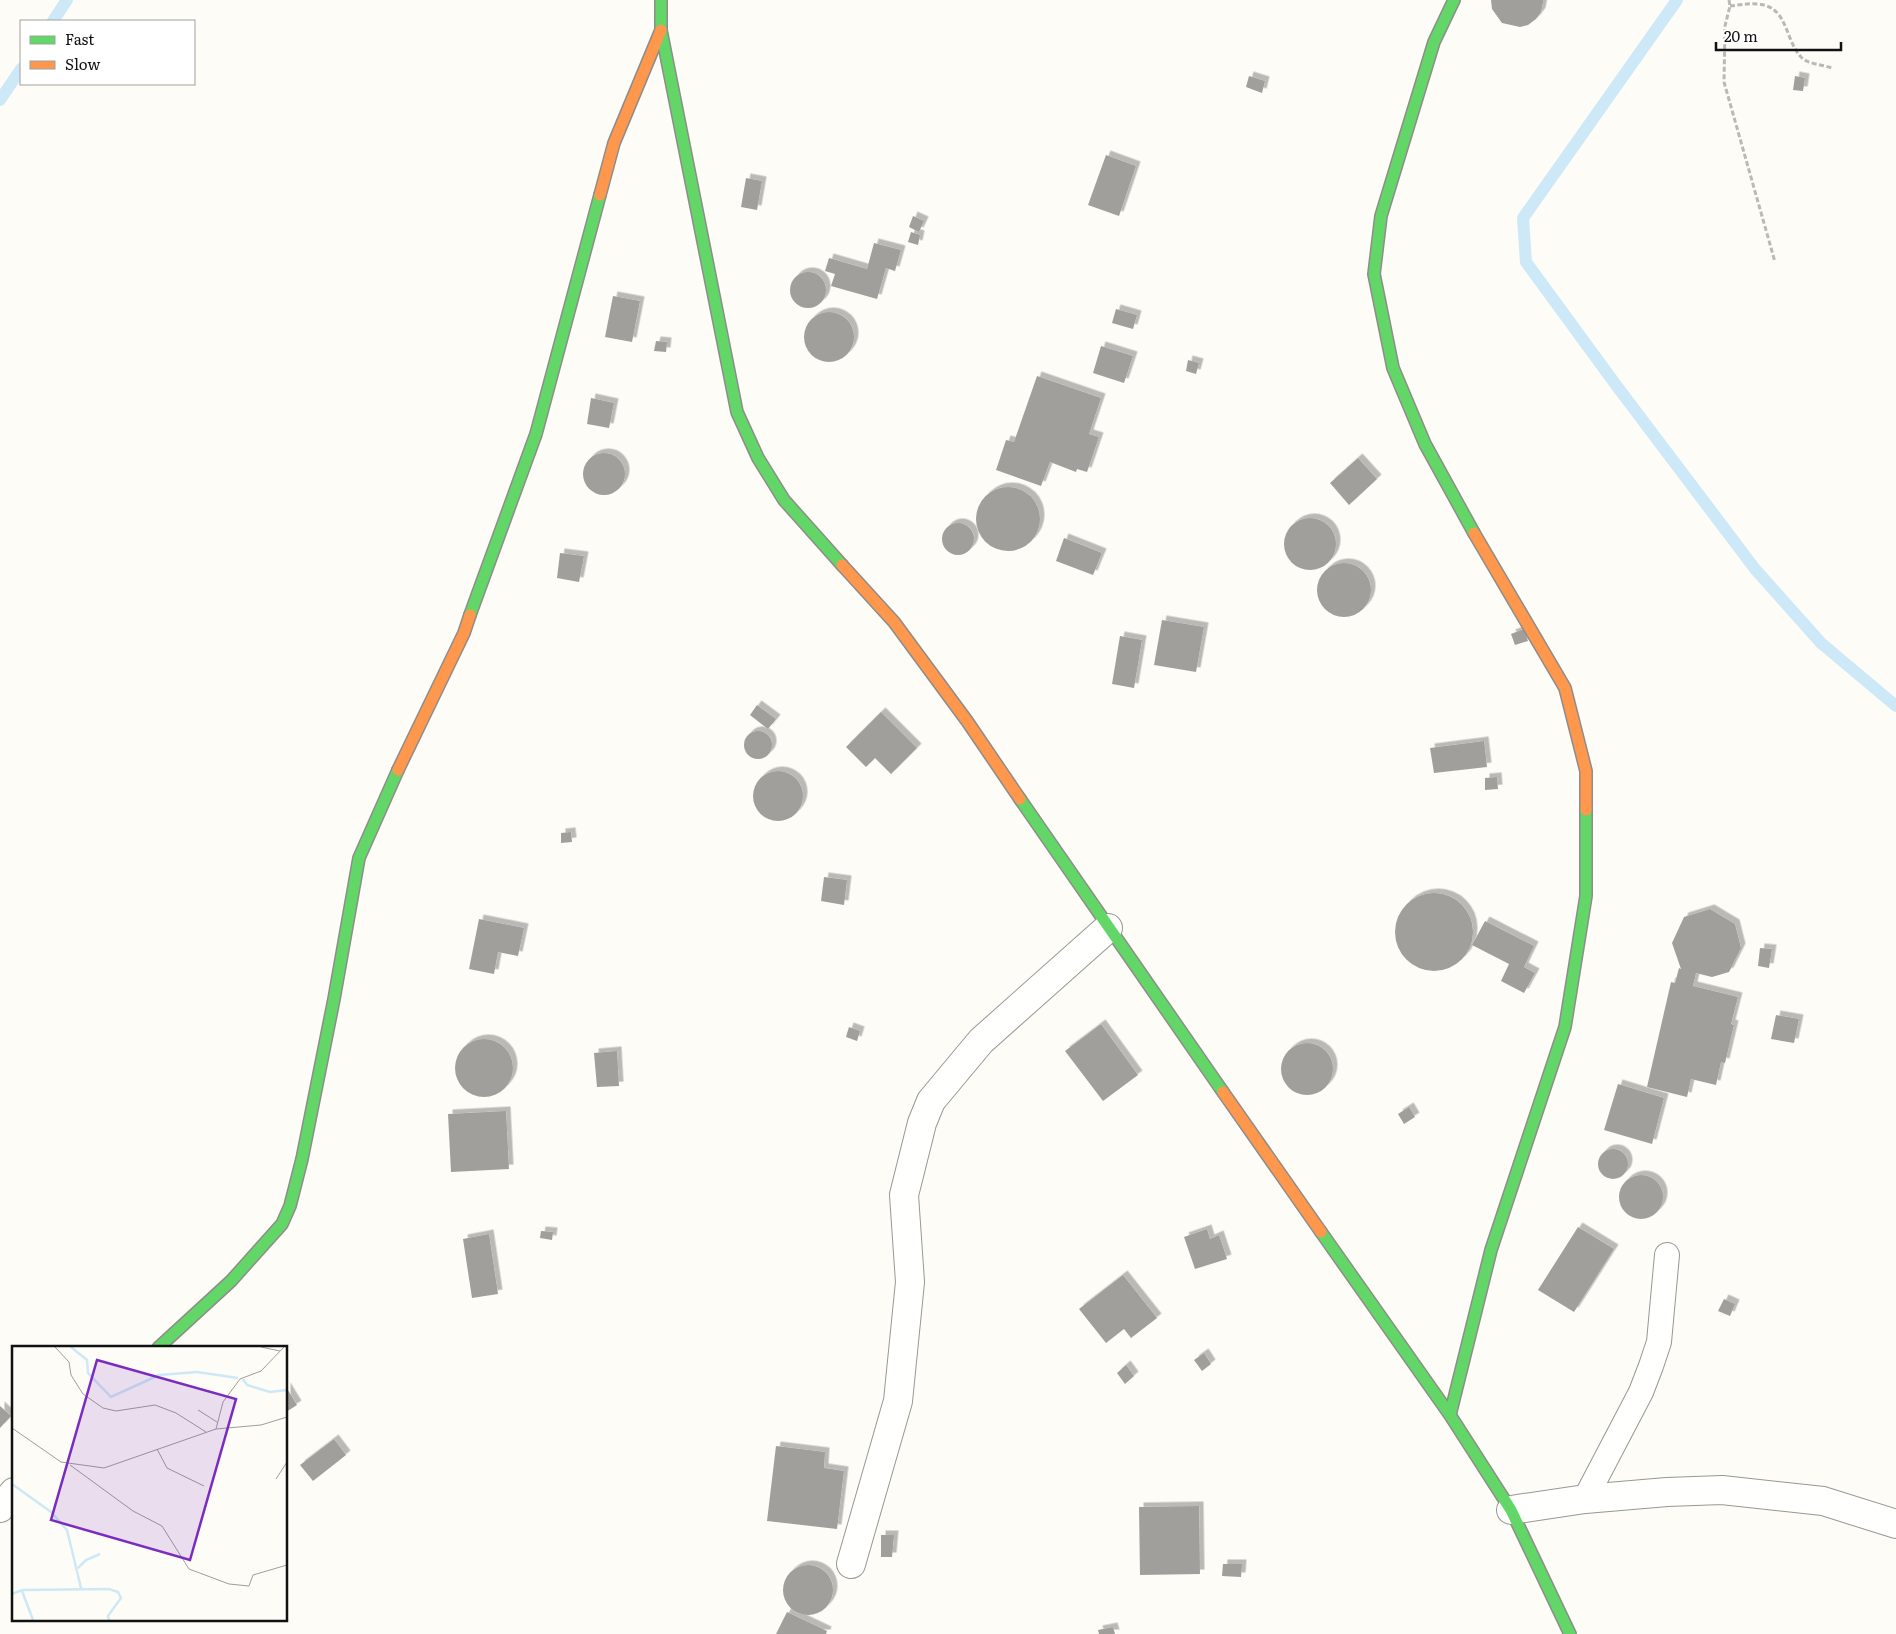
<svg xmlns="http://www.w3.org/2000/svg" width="1896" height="1634" font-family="Literata,serif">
<defs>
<filter id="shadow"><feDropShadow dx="4.5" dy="-4.5" stdDeviation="0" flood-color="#0004"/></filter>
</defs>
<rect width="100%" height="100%" fill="#fdfcf7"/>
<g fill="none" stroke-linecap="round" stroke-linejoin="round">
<!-- stream -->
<path stroke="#cde8f7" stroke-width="12" d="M1677 0 1523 218 1526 262 1616 385 1755 569 1821 643 1896 706
M53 21 67 0
M0 100 21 69"/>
</g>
<!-- building -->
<path fill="#a19f9c" filter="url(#shadow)" d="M1491 0H1543V2L1541 12 1536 19 1528 25 1520 27 1502 23 1492 9Z
M1249 76 1265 81 1262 93 1246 87Z
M1795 76 1805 78 1803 91 1793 90Z
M1106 155 1136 166 1119 216 1088 205Z
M746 178 762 181 757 210 741 207Z
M913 216 924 221 919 232 909 227Z
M911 232 920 235 918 245 908 242Z
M874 243 901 250 895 271 886 268 877 299 831 286 835 274 825 271 829 258 867 269Z
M790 290a18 18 0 1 1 36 0a18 18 0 1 1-36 0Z
M613 296 640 301 632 342 605 337Z
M1116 309 1137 315 1133 329 1112 323Z
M804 337a25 25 0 1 1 50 0a25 25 0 1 1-50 0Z
M656 341 667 342 666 352 654 351Z
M1101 346 1133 356 1124 383 1093 373Z
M1188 360 1199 363 1196 374 1186 371Z
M1037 376 1101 398 1089 434 1099 437 1087 472 1077 469 1076 472 1050 462 1041 486 996 470 1006 440 1014 442Z
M591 398 614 403 609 428 587 424Z
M583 474a21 21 0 1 1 42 0a21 21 0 1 1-42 0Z
M1358 458 1377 479 1349 505 1330 483Z
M976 519a32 32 0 1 1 64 0a32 32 0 1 1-64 0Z
M1284 544a26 26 0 1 1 52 0a26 26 0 1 1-52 0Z
M942 539a16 16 0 1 1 32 0a16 16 0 1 1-32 0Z
M1064 538 1102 553 1093 575 1056 561Z
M560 553 584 556 579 582 557 578Z
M1317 590a27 27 0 1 1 54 0a27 27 0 1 1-54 0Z
M1162 620 1204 627 1196 672 1154 665Z
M1524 629 1528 641 1515 645 1511 634Z
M1120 636 1142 640 1134 688 1112 684Z
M757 705 776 719 768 729 750 715Z
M881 712 917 748 891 774 875 758 866 767 846 747Z
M744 745a14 14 0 1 1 28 0a14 14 0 1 1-28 0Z
M1484 741 1487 767 1434 773 1430 748Z
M753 796a25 25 0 1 1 50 0a25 25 0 1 1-50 0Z
M1497 777 1498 789 1485 790V778Z
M571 832 572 842 561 843V833Z
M824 877 847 880 844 905 821 901Z
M1395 932a39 39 0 1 1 78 0a39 39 0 1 1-78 0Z
M1710 909 1735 924 1741 948 1729 972 1712 977 1696 973 1693 986 1738 997 1731 1024 1734 1025 1725 1063 1721 1062 1716 1085 1691 1079 1687 1097 1647 1087 1671 982 1675 983 1679 968 1681 969 1672 943 1684 917Z
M479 919 524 928 518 956 498 952 494 974 469 969Z
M1485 921 1534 946 1524 967 1535 973 1524 993 1501 981 1509 964 1472 945Z
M1760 948 1772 949 1769 968 1758 966Z
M1776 1015 1799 1019 1794 1043 1771 1039Z
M1101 1024 1138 1075 1103 1101 1065 1051Z
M849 1027 860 1031 857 1041 846 1037Z
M455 1068a29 29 0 1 1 58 0a29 29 0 1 1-58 0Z
M1281 1069a26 26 0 1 1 52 0a26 26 0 1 1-52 0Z
M617 1051 619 1086 597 1087 594 1053Z
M1618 1084 1664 1098 1652 1144 1604 1130Z
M1409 1107 1415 1117 1404 1124 1398 1114Z
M506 1111 509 1169 451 1172 448 1114Z
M1598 1164a15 15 0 1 1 30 0a15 15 0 1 1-30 0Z
M1619 1197a22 22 0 1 1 44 0a22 22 0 1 1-44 0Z
M1578 1227 1614 1249 1574 1312 1538 1290Z
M1207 1229 1210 1239 1219 1235 1227 1259 1195 1269 1184 1237Z
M541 1231 553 1232 552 1240 540 1238Z
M489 1234 498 1294 472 1298 463 1239Z
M1123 1275 1157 1318 1131 1338 1124 1329 1106 1343 1079 1309Z
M1724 1299 1735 1304 1730 1316 1718 1311Z
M1204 1353 1211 1364 1202 1371 1194 1360Z
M1126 1365 1134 1376 1125 1384 1117 1373Z
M286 1387 297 1405 286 1412Z
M0 1406 11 1416 0 1428Z
M334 1439 346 1455 313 1481 300 1465Z
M776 1446 825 1452 824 1468 844 1471 837 1529 767 1521Z
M1199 1506 1200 1574 1140 1575 1139 1507Z
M881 1535H894L892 1557H881Z
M1223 1564H1242L1241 1577 1222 1576Z
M783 1590a25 25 0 1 1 50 0a25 25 0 1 1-50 0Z
M787 1612 827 1631 826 1634H776Z
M1113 1627 1115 1634H1099L1098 1630Z"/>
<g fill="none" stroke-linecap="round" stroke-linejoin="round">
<defs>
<path id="lane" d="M1585 1499 1641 1392 1651 1366 1659 1342 1667 1255"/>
<path id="street" d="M0 1508 14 1492
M1511 1510 1585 1499 1667 1492 1722 1490 1823 1501 1896 1524
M851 1564 898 1401 910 1282 904 1195 922 1123 931 1101 981 1041 1108 928"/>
<path id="fast" d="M661 0V30L737 412 758 458 784 500 842 565
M1454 0 1434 42 1381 216 1374 274 1393 368 1425 444 1474 533
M470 615 536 434 600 195
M1020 799 1223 1092
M1321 1232 1450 1415 1511 1510 1570 1634
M158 1348 231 1281 282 1224 290 1206 302 1159 334 999 359 858 398 770
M1450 1415 1491 1250 1565 1027 1586 896V810"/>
<path id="slow" d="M600 195 614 143 661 30
M1474 533 1565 688 1586 771V810
M842 565 894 622 967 721 1020 799
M398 770 464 633 470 615
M1223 1092 1321 1232"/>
</defs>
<!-- lane casing -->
<use href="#lane" stroke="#979795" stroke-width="26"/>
<!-- street casing -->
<use href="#street" stroke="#979795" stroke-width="30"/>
<!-- fast casing -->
<use href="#fast" stroke="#8e8d8b" stroke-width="14"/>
<!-- slow casing -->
<use href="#slow" stroke="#8e8d8b" stroke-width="14"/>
<!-- path -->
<path stroke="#b9b9b8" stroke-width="3" stroke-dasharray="5 2.5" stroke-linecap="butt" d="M1729 0 1730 6 1725 26 1724 82 1775 262
M1730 6C1739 5 1749 3 1758 4 1789 7 1784 40 1802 58 1808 64 1824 65 1832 68"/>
<!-- lane -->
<use href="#lane" stroke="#fffffe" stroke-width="24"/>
<!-- street -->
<use href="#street" stroke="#fffffe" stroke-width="28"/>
<!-- fast -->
<use href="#fast" stroke="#63d668" stroke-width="11"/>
<!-- slow -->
<use href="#slow" stroke="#ff974d" stroke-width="11"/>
</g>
<!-- overview -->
<g transform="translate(12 1346)">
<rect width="275" height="275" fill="#fdfcf7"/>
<path fill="none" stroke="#cde8f7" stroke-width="2.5" d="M59 1 75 14 76 27 99 51 147 29 185 26 226 32M231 33 235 39 258 46 275 44M0 138 39 166 55 184 69 242M66 222 74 214 88 208M10 245 21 274M0 248 10 244 97 243 106 246 109 252 96 270 97 274"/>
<path fill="none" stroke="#9f9e9b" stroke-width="1" d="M43 1 57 16 59 29 71 48 91 62 104 65 143 59 164 67 194 86M249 1 268 5M186 64 205 76M0 82 49 116 92 122 204 83 249 79 275 71M204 83 211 56 228 33 249 25 272 1M145 103 155 122 192 140M58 119 121 165 150 180 177 223 217 238 237 240 241 229 275 219M264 133 275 116"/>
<path fill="#7b2cbf" fill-opacity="0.15" stroke="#7b2cbf" stroke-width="2.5" d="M85 14 224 53 178 214 39 174Z"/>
<rect width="275" height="275" fill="none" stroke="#111" stroke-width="2.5"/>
</g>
<!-- legend -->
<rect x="20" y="20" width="175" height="65" fill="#ffffff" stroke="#a0a0a0"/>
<rect x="30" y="36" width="25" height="8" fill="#63d668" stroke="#a0a0a0"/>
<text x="65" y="45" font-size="15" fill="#111111">Fast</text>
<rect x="30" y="61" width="25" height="8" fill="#ff974d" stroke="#a0a0a0"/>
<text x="65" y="70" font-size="15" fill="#111111">Slow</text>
<!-- scale -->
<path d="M1716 42v8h125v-8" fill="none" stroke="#111111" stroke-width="2.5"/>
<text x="1724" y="42" font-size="15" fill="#111111" stroke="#ffffff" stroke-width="4" paint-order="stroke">20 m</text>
</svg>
